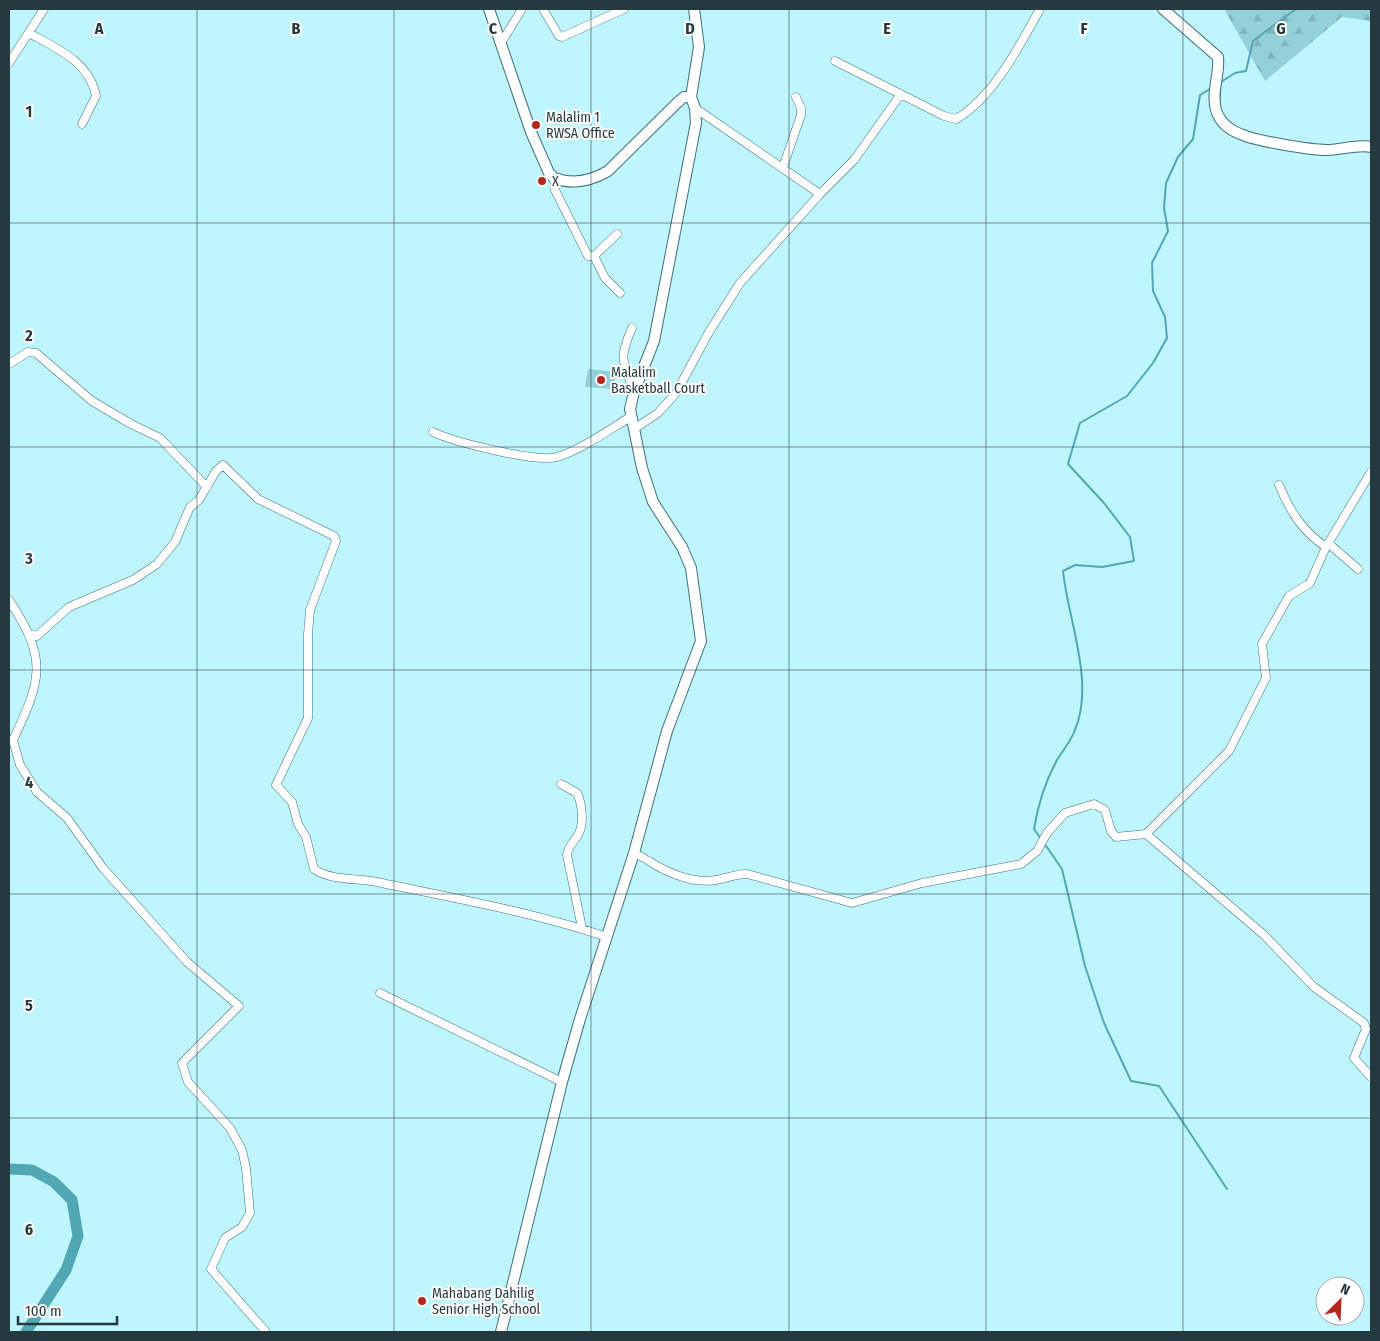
<svg xmlns="http://www.w3.org/2000/svg" width="1380" height="1341" font-family="'Fira Sans Condensed',sans-serif">
<defs>
<pattern id="forest-firs" width="22" height="20" patternUnits="userSpaceOnUse" patternTransform="scale(1.25)"><rect width="22" height="20" fill="#94d0da"/><path d="M5 1l3.5 6h-7zM16 11l3.5 6h-7z" fill="#7fb3bc"/></pattern>
</defs>
<rect width="100%" height="100%" fill="#bff5fe"/>
<!-- forest -->
<path fill="url(#forest-firs)" d="M1224 9H1371V21L1342 17 1265 81Z"/>
<!-- pitch -->
<path fill="#94d0da" d="M588 369 616 372 614 389 585 387Z"/>
<g fill="none" stroke-linecap="round" stroke-linejoin="round">
<!-- stream -->
<path stroke="#52a7b5" stroke-width="2" d="M1221 82 1235 73 1246 71 1253 41 1296 9
M1041 839 1034 829C1038 804 1045 782 1057 760 1063 750 1071 741 1075 730 1095 682 1068 620 1063 571L1075 565 1102 567 1134 561 1130 537 1104 503 1068 464 1080 423 1127 396 1153 363 1167 338 1165 317 1153 291 1152 263 1168 231 1164 208 1166 183 1178 157 1193 139 1200 95 1210 89
M1044 843 1062 869 1085 966 1104 1023 1131 1081 1159 1086 1227 1189"/>
<!-- river -->
<path stroke="#52a7b5" stroke-width="11" d="M9 1169 32 1170 54 1182 72 1200 78 1236 66 1270 26 1332"/>
<defs>
<path id="minor" d="M543 9 559 36 562 37 624 9
M29 33C56 48 90 62 96 96L82 124
M501 43 522 9
M835 61 944 116 956 119C993 98 1020 45 1040 9
M9 63 44 9
M695 108 820 194
M783 167 801 115V108L796 97
M554 178 555 190 588 256H594L617 234
M594 256 605 278 620 293
M632 328C618 360 623 361 634 392
M9 364 28 352 36 353 92 401 131 424 160 438 207 487
M634 429 658 413 676 393 709 332 740 283 820 194 854 160 901 94
M433 432C454 442 537 463 557 457 583 449 608 430 632 416
M1279 485C1290 511 1302 531 1326 547
M1328 543 1358 569
M9 600C48 659 42 679 13 740L20 765 37 792 67 818 103 868 187 962 239 1006 182 1063 188 1082 230 1128 242 1150 246 1168 250 1213 242 1227 225 1238 211 1269 266 1332
M29 634 37 636 69 607 133 580 157 564 175 542 190 507 199 500 216 471 223 465 258 499 334 536 336 541 310 610 308 634V718L276 785 292 802 298 824 306 837 314 869C331 881 357 878 377 882 453 898 533 912 607 937
M561 784 577 793C582 803 584 823 579 833 575 842 568 845 567 855L582 928
M1146 834 1264 935 1314 987 1364 1023 1366 1029 1354 1058 1371 1077
M634 853 644 858
M649 861C667 873 694 884 716 880 727 878 736 874 747 874L852 903 922 883 1021 864 1037 851 1047 833 1065 813 1094 804 1105 810 1111 831 1116 837 1146 834 1229 751 1266 678 1262 644 1289 596 1310 583 1326 547 1371 472
M380 993 562 1082"/>
<path id="tertiary" d="M489 9 531 132 549 173 554 178C573 185 591 181 608 171L678 102 684 97H691L699 47 694 9
M1163 9 1218 57C1220 75 1211 91 1216 110 1220 123 1231 131 1243 135 1256 141 1312 150 1326 150 1340 150 1359 144 1371 147
M501 1332 562 1082 580 1019 634 853 667 731 701 641 691 568 682 547 653 502 642 468 630 409 634 392 654 341 696 123 695 108 691 97"/>
</defs>
<!-- minor casing -->
<use href="#minor" stroke="#3d7078" stroke-width="9"/>
<!-- tertiary casing -->
<use href="#tertiary" stroke="#3d7078" stroke-width="12"/>
<!-- minor -->
<use href="#minor" stroke="#fff" stroke-width="8"/>
<!-- tertiary -->
<use href="#tertiary" stroke="#fff" stroke-width="10"/>
</g>
<!-- grid -->
<path fill="none" stroke="#253a3e" stroke-width="1" stroke-opacity="0.55" d="M197 9V1332M394 9V1332M591 9V1332M789 9V1332M986 9V1332M1183 9V1332M9 223H1371M9 447H1371M9 670H1371M9 894H1371M9 1118H1371"/>
<!-- markers -->
<g fill="#b5261f" stroke="#fff" stroke-width="2">
<circle cx="536" cy="125" r="5"/>
<circle cx="542" cy="181" r="5"/>
<circle cx="601" cy="380" r="5"/>
<circle cx="422" cy="1301" r="5"/>
</g>
<g text-anchor="middle" stroke-width="4" stroke-linejoin="round" paint-order="stroke">
<!-- poi labels -->
<g font-size="14" fill="#253a3e" stroke="#fff" text-anchor="start">
<text x="546" y="122">Malalim 1<tspan x="546" dy="16">RWSA Office</tspan></text>
<text x="552" y="186">X</text>
<text x="611" y="377">Malalim<tspan x="611" dy="16">Basketball Court</tspan></text>
<text x="432" y="1298">Mahabang Dahilig<tspan x="432" dy="16">Senior High School</tspan></text>
</g>
</g>
<g font-size="16" text-anchor="middle" font-weight="bold" fill="#253a3e" stroke="#fff" stroke-width="4" stroke-linejoin="round" paint-order="stroke">
<text x="99" y="34">A</text>
<text x="296" y="34">B</text>
<text x="493" y="34">C</text>
<text x="690" y="34">D</text>
<text x="887" y="34">E</text>
<text x="1084" y="34">F</text>
<text x="1281" y="34">G</text>
<text x="29" y="117">1</text>
<text x="29" y="341">2</text>
<text x="29" y="564">3</text>
<text x="29" y="788">4</text>
<text x="29" y="1011">5</text>
<text x="29" y="1235">6</text>
</g>
<!-- border -->
<rect width="1380" height="1341" fill="none" stroke="#253a3e" stroke-width="20"/>
<!-- north arrow -->
<g transform="translate(1340 1301) rotate(24)"><circle r="24" fill="#ffffff" stroke="#a8b0b2"/>
<path d="M0-4L9 19L0 12L-9 19Z" fill="#b5261f"/>
<text y="-8" font-size="14" font-weight="bold" text-anchor="middle" fill="#253a3e">N</text>
</g>
<!-- scale -->
<path d="M18 1316v8h99v-8" fill="none" stroke="#253a3e" stroke-width="2.5"/>
<text x="25" y="1316" font-size="15" fill="#253a3e" stroke="#ffffff" stroke-width="4" paint-order="stroke">100 m</text>
</svg>
